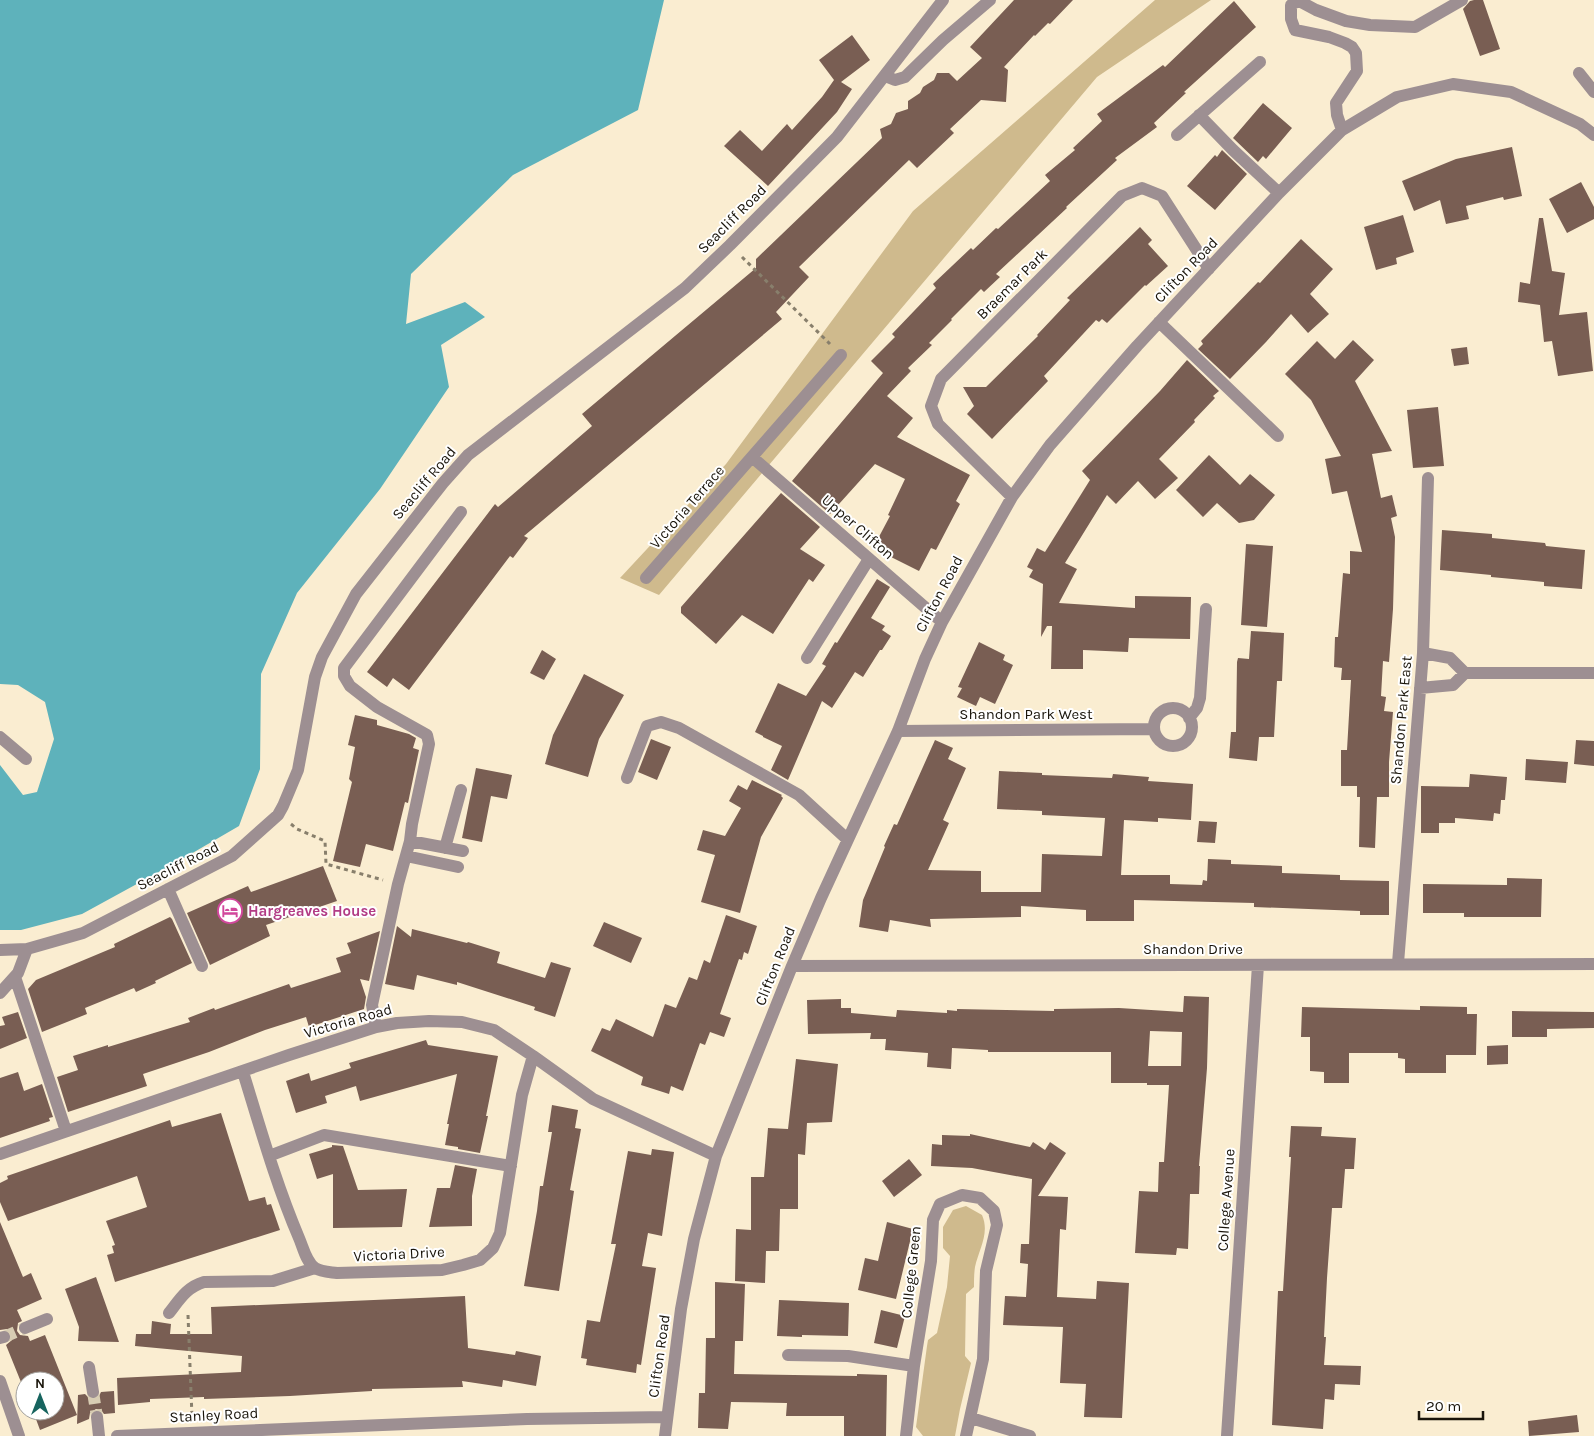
<svg xmlns="http://www.w3.org/2000/svg" width="1594" height="1436" font-family="Karla,sans-serif">
<rect width="100%" height="100%" fill="#faedd1"/>
<!-- green -->
<path fill="#cfba8d" d="M1155 0H1211L1097 77 659 595 620 578 726 464 913 211Z
M966 1206 982 1215C990 1233 979 1249 975 1267 974 1273 974 1281 974 1287L966 1294 965 1356 971 1363 960 1409 955 1436H923L916 1427 927 1346 928 1340 937 1333 947 1287 950 1256 943 1248V1227L953 1210Z"/>
<!-- water -->
<path fill="#5eb2bb" d="M0 0H664L638 110 513 175 411 274 406 324 465 302 485 317 441 345 449 387 380 489 297 593 261 674 260 769 239 826 177 862 82 914 21 930H0V765L23 795 37 792 54 739 45 702 18 685 0 684Z"/>
<!-- building -->
<path fill="#795e53" fill-rule="evenodd" d="M1014 0H1073L1050 24 1048 23 1035 36 1034 35 1004 67 1008 70 1006 102 981 100 950 129 954 133 917 168 909 160 799 267 809 277 776 312 782 319 524 536 528 538 513 558 510 556 409 690 393 678 387 687 367 672 495 504 498 507 592 426 582 414 756 268V259L882 138 880 129 891 124 896 113 908 109V101L920 93 923 87 934 80 937 73H949L957 81 982 58 970 47Z
M1474 0H1483L1500 49 1480 56 1463 9 1470 1Z
M1234 1 1256 27 1184 92 1186 93 1154 123 1157 127 1115 158 1117 160 1066 207 1067 208 996 274 1000 277 984 292 981 289 951 319 952 320 929 343 932 345 908 368 911 371 887 396 913 418 897 437 970 475 956 501 960 504 936 550 931 548 919 571 873 548 890 516 888 515 905 479 875 464 830 514 792 481 883 373 871 361 895 337 892 334 936 288 933 284 971 248 973 250 996 228 998 229 1050 181 1045 175 1075 150 1073 148 1102 121 1097 114 1163 65 1165 67Z
M852 35 870 60 841 82 852 89 837 112 768 186 724 146 740 130 762 151 787 124 792 130 822 97 834 80 819 60Z
M1263 103 1292 128 1266 159 1263 156 1258 162 1233 138Z
M1512 147 1522 196 1504 200 1503 197 1466 206 1469 219 1446 224 1440 200 1414 211 1402 181 1456 159Z
M1222 150 1247 174 1215 210 1187 186 1215 155 1217 157Z
M1581 182 1594 207V219L1567 233 1549 199Z
M1403 215 1414 252 1396 258 1397 264 1376 270 1364 227Z
M1539 218H1543L1552 271 1565 273 1559 315 1587 312 1593 371 1558 376 1552 341 1544 342 1540 305 1518 302 1520 282 1530 284Z
M1140 227 1152 240 1148 244 1168 266 1146 286 1145 285 1107 323 1102 319 1099 322 1096 320 1044 376 1048 381 992 439 967 414 974 406 963 387H986L1038 336 1037 335 1070 300 1067 298Z
M1301 239 1333 269 1310 294 1329 314 1308 333 1291 314 1266 342 1230 379 1198 349 1203 344 1201 341 1258 282 1260 283Z
M1353 340 1374 360 1355 381 1392 451 1372 454 1381 498 1392 495 1397 516 1391 518 1395 537 1393 609 1389 662 1383 661 1381 696 1386 697 1384 711 1393 712 1389 762V797H1377L1375 848 1359 847 1360 797H1357V786H1341V750H1347L1351 680H1341L1342 668 1334 667 1335 637H1338L1343 573 1350 574V551L1362 552 1347 491 1332 494 1325 459 1341 456 1311 400 1285 374 1317 341 1335 359Z
M1467 347 1469 364 1454 366 1451 349Z
M1187 360 1219 391 1213 396 1215 398 1194 420 1195 422 1159 459 1178 478 1155 499 1138 481 1116 504 1107 495 1065 563 1077 569 1059 603 1135 608V596L1191 597 1190 639 1129 638 1128 652 1083 650V669H1051L1052 626H1047L1041 637 1043 584 1029 577 1033 570 1027 567 1037 548 1045 552 1090 480 1082 471 1160 391Z
M1438 407 1444 466 1413 468 1407 410Z
M1209 455 1240 485 1250 474 1275 495 1254 520 1239 523 1217 503 1203 517 1176 490Z
M781 493 820 527 800 549 825 565 813 582 809 579 773 634 742 615 716 644 681 613V607Z
M1442 530 1492 534V538L1545 543 1546 546 1585 550 1582 589 1544 586V582L1491 577V575L1440 570Z
M1246 544 1273 546 1267 627 1241 625Z
M877 579 890 587 871 618 885 626 882 630 891 636 882 650H880L863 677 855 672 832 708 822 701 788 780 771 770 782 746 763 737V736L755 732 778 683 806 696 826 666 822 664 835 642 837 643Z
M1251 631 1284 633 1282 681H1277L1274 737H1259L1257 761 1229 758 1231 732H1236L1237 662 1238 658 1249 659Z
M979 642 1005 655 1003 660 1013 665 995 704 980 697 976 706 957 697 962 688 958 687Z
M542 650 556 659 544 680 530 673Z
M584 674 624 695 599 739 588 777 545 764 553 735Z
M355 715 377 720V725L409 734 416 738 413 748 419 750 408 803 405 802 393 851 366 844 360 867 333 861 352 782 349 779 355 747 348 745Z
M651 739 671 747 657 780 638 772Z
M935 740 953 748 948 759 966 768 943 820 949 823 928 870 981 871V892H1041L1042 854 1102 856 1105 818 1042 815V811L997 809 999 771 1042 773V775L1112 778 1113 774 1149 777 1148 781 1193 784 1191 820 1158 818V822L1124 820 1121 875H1170V884L1202 885 1203 880 1207 881 1208 859 1231 860V864L1282 866V873L1340 875V880L1389 881V915H1360V911L1254 907V903L1134 900V921H1086V910L1021 906V917L930 919 931 927 890 920 888 932 859 927 863 900 885 847 884 846 894 824 897 825Z
M1576 740 1594 741V766L1574 764Z
M1526 759 1568 762 1566 783 1525 780Z
M476 768 512 775 507 799 491 796 482 842 462 838Z
M1470 774 1507 777 1505 800H1501L1500 814 1494 813 1493 821 1455 818V823H1439V833H1421V786L1469 787Z
M752 780 782 795 781 796 783 798 761 837 740 913 701 902 715 855 697 850 703 830 725 836 741 808 729 801 738 785 747 790Z
M1199 821 1217 822 1215 843 1197 842Z
M323 866 337 901 266 925 270 936 210 965 187 913 248 886 251 892Z
M1507 878 1542 879 1541 917H1464V913H1423V884L1507 885Z
M726 915 757 926 748 954 744 952 742 960 739 959 720 1014 731 1018 724 1037 710 1032 705 1045 700 1043 683 1091 671 1086 669 1094 641 1085 643 1077 591 1051 602 1028 610 1031 616 1019 653 1037 665 1004 676 1008 689 977 697 980 704 960 710 963Z
M170 917 172 919 192 963 155 981 156 983 136 992 134 988 85 1008 87 1014 42 1032 28 989 36 980 115 947 114 944Z
M604 922 642 938 631 963 593 946Z
M397 926 411 937 412 929 467 943 468 942 500 952 497 963 545 978 551 962 571 968 555 1017 534 1010 535 1007 457 982V985L417 975 414 990 385 984Z
M380 931 369 981 360 979 366 997 364 1009 309 1027 306 1017 265 1030 209 1052 143 1074 147 1086 68 1112 57 1077 78 1070 73 1056 108 1045V1047L190 1022 188 1018 214 1008 215 1010 289 984 291 988 341 972 336 958 351 953 347 943Z
M1184 996 1209 997 1207 1068 1199 1166H1200L1199 1194H1190L1188 1249 1177 1248 1176 1255 1135 1253 1139 1191 1158 1192 1159 1162H1164L1169 1085H1147V1083H1111V1052H988V1050L952 1048 951 1069 927 1067 928 1053 885 1050 886 1039H870L871 1033 808 1034 807 1000 841 999V1008H851V1013L896 1017 897 1010 947 1013V1010L957 1011V1009L1054 1011V1009L1119 1008 1183 1012ZM1150 1031 1182 1032 1181 1066H1148Z
M1420 1006 1467 1007V1014H1477L1476 1055H1446V1073H1405V1059L1398 1058V1053H1349V1083H1324V1072L1310 1071V1037H1301L1302 1007 1420 1010Z
M1512 1011 1594 1012V1028L1547 1029V1037H1512Z
M18 1012 27 1038 0 1049V1026L5 1025 2 1017Z
M426 1040 428 1045 498 1056 486 1116H488L480 1153 458 1149V1147L445 1145 449 1124H447L457 1074 360 1101 356 1086 325 1096 327 1103 296 1113 286 1081 309 1073 311 1081 351 1068 349 1063Z
M1508 1045V1064L1487 1065V1046Z
M796 1059 838 1064 832 1122 807 1123 805 1155 798 1154V1209H780L779 1251H766L765 1283 735 1281 736 1229 751 1230V1177H764L768 1128 788 1129Z
M18 1072 24 1091 42 1084 53 1117 49 1118 50 1121 0 1138V1078Z
M552 1105 578 1110 575 1128 581 1129 570 1190 574 1191 559 1291 524 1286 537 1211 540 1186H543L552 1132H548Z
M221 1113 249 1201 265 1197 267 1205 271 1204 280 1230 115 1282 107 1255 114 1253 112 1246 115 1245 106 1221 147 1207 137 1176 8 1221 0 1202V1183L8 1179 7 1176 170 1120 172 1127Z
M1291 1126 1322 1127 1321 1136 1356 1138 1354 1169H1345L1342 1208H1332L1327 1278 1324 1337H1326L1324 1365 1361 1366 1360 1385 1335 1384 1334 1400 1325 1399 1323 1429 1272 1425 1278 1291H1283L1291 1157H1289Z
M970 1134 1030 1147 1033 1142 1045 1150 1050 1142 1066 1153 1038 1196 1068 1197 1066 1230 1060 1229 1057 1297 1096 1299 1097 1281 1129 1283 1122 1418 1084 1417 1086 1384 1060 1383 1063 1327 1003 1325 1005 1296 1026 1297 1028 1264 1020 1263 1021 1244H1029L1032 1179 972 1168 931 1166 932 1144 942 1145V1135L970 1136Z
M332 1145 343 1146 358 1190 407 1189 402 1227 333 1228V1174L317 1179 309 1154 332 1147Z
M652 1149 674 1152 662 1236 648 1233 642 1266 656 1268 641 1365 637 1364 636 1373 586 1365 587 1359 581 1358 587 1320 600 1322 616 1244H611L628 1151 651 1155Z
M909 1159 922 1175 894 1197 882 1181Z
M455 1165 477 1169 472 1196V1226L429 1227 437 1188H450Z
M0 1222 23 1277 31 1273 42 1299 17 1310 22 1321 18 1323 17 1331 20 1335 28 1336 30 1341 45 1335 77 1415 40 1430 33 1411H55V1381H25V1392L6 1345 12 1340V1335L7 1329 0 1330Z
M887 1222 913 1229 896 1299 858 1290 865 1258 878 1261Z
M96 1277 119 1342 78 1341 79 1327 65 1289Z
M715 1282 745 1284 743 1341H735L734 1374 857 1376V1374L887 1375 886 1436H844V1416H786L787 1403 731 1402 728 1429 698 1428 699 1393H705L706 1338H715Z
M465 1296 468 1348 515 1355 516 1351 541 1356 536 1386 503 1380 502 1387 462 1381 463 1387 372 1389V1391L290 1396 204 1399V1397L150 1399V1402L118 1405 117 1378 241 1372 242 1356 135 1346 136 1334H151L152 1321 171 1324 170 1334H212L211 1307Z
M779 1300 849 1303 848 1336 802 1335V1337L777 1336Z
M881 1310 905 1316 897 1348 874 1343Z
M114 1391 115 1413 104 1414 101 1410 96 1409 90 1413 89 1419 77 1424 78 1395 85 1394 90 1399 94 1400 98 1398 101 1392Z
M1577 1415 1579 1432 1529 1436 1528 1421Z"/>
<g fill="none" stroke-linecap="round" stroke-linejoin="round">
<!-- minor-tunnel -->
<path stroke="#d8cdb3" stroke-width="12" stroke-dasharray="12 6" stroke-linecap="butt" d="M4 1337 25 1328
M93 1392 97 1417"/>
<!-- path -->
<path stroke="#887f6c" stroke-width="3" stroke-dasharray="4 4" stroke-linecap="butt" d="M742 257 830 344
M291 824 297 829 325 841 326 864 383 880
M188 1315 192 1417"/>
<!-- minor -->
<path stroke="#9d8f92" stroke-width="12" d="M1579 73 1594 92
M885 76 895 80 905 77 943 40 990 0
M1199 115 1233 150 1279 193
M1342 130 1337 115 1336 103 1357 71 1356 53 1352 47 1345 43 1329 37 1295 30 1291 19V5L1296 2H1301L1316 10 1346 21 1370 25 1415 27 1462 0
M1177 135 1260 62
M1159 322 1278 436
M752 457 942 622
M1012 497 938 424 931 406 941 379 1122 196 1142 188 1162 196 1209 269
M646 578 841 355
M1423 653 1450 658 1465 673
M807 658 869 559
M1420 688 1453 685 1465 673H1594
M1154 727a19 19 0 1 1 38 0a19 19 0 1 1-38 0Z
M1189 718 1197 708 1200 698 1206 609
M898 731 1154 729
M0 737 26 759
M627 778 647 726 661 722 679 728 799 795 847 839
M410 841 463 851
M445 848 461 790
M406 856 458 867
M168 889 202 966
M0 950 27 949 83 933 232 856 278 815 283 806 298 770 315 677 322 657 356 594 443 483 468 455 685 288 730 245 837 137 943 0
M1398 963 1423 653 1428 478
M792 966 1594 964
M15 977 66 1131
M0 993 18 973 27 949
M376 1027 372 1005 398 884 410 841 412 824 429 744 427 735 377 707 350 686 344 676V668L461 512
M243 1072C260 1127 276 1184 299 1238 303 1247 306 1262 315 1268 321 1272 330 1272 337 1273L442 1270 463 1265 480 1260 493 1248 500 1233 522 1095 533 1056
M0 1154 289 1055 376 1027 397 1023 429 1021 462 1022 494 1030 533 1056 593 1099 716 1156
M269 1156 324 1135 511 1166
M169 1313C180 1299 187 1287 204 1282L273 1281 315 1268
M25 1328 47 1319
M0 1338 4 1337
M788 1355 848 1356 914 1366
M89 1367 93 1392
M0 1381 19 1436
M97 1417 99 1436
M971 1418 1030 1436
M117 1436 527 1419 667 1417
M665 1436 681 1309 694 1239 716 1156 792 966 821 898 898 731 925 659 942 622 1012 497 1050 445 1137 346 1279 193 1342 130 1397 97 1453 84 1511 92 1580 124 1594 135
M906 1436 914 1366 931 1261 933 1220 940 1204 962 1195 980 1198 994 1211 997 1225 986 1271 983 1359 966 1436
M1227 1436 1258 965"/>
</g>
<!-- icons -->
<defs>
<symbol id="hotel-ring" viewBox="-11 -11 22 22"><circle r="9.5" fill="#fff" stroke="#d1479c" stroke-width="1.5"/><path d="M-6-4.5h1.5V1H6V5H4.5V3h-9V5H-6ZM-4 0a1.8 1.8 0 1 1 3.6 0ZM.5 0V-2.5h3Q6-2.5 6 0Z" fill="#d1479c"/></symbol>
</defs>
<g fill-rule="evenodd">
<use href="#hotel-ring" x="216" y="897" width="28" height="28"/>
</g>
<g text-anchor="middle" stroke-width="4" stroke-linejoin="round" paint-order="stroke">
<!-- street labels -->
<g font-size="15" fill="#1a150b" stroke="#fff">
<text transform="translate(732 219) rotate(-45)" y="5">Seacliff Road</text>
<text transform="translate(1186 270) rotate(-46)" y="5">Clifton Road</text>
<text transform="translate(1012 284) rotate(-45)" y="5">Braemar Park</text>
<text transform="translate(424 483) rotate(-50)" y="5">Seacliff Road</text>
<text transform="translate(687 507) rotate(-49)" y="5">Victoria Terrace</text>
<text transform="translate(858 527) rotate(41)" y="5">Upper Clifton</text>
<text transform="translate(939 594) rotate(-62)" y="5">Clifton Road</text>
<text x="1026" y="719">Shandon Park West</text>
<text transform="translate(1401 720) rotate(-85)" y="5">Shandon Park East</text>
<text transform="translate(178 866) rotate(-27)" y="5">Seacliff Road</text>
<text x="1193" y="954">Shandon Drive</text>
<text transform="translate(775 966) rotate(-68)" y="5">Clifton Road</text>
<text transform="translate(348 1021) rotate(-16)" y="5">Victoria Road</text>
<text transform="translate(1226 1200) rotate(-86)" y="5">College Avenue</text>
<text transform="translate(399 1254) rotate(-3)" y="5">Victoria Drive</text>
<text transform="translate(911 1272) rotate(-84)" y="5">College Green</text>
<text transform="translate(659 1356) rotate(-82)" y="5">Clifton Road</text>
<text transform="translate(214 1415) rotate(-3)" y="5">Stanley Road</text>
</g>
<!-- hotel labels -->
<g font-size="15" font-weight="bold" fill="#b23c85" stroke="#fff" text-anchor="start">
<text x="248" y="916">Hargreaves House</text>
</g>
</g>
<!-- north arrow -->
<g transform="translate(40 1396)"><circle r="24" fill="#ffffff" stroke="#a3a19d"/>
<path d="M0-4L9 19L0 12L-9 19Z" fill="#17645f"/>
<text y="-8" font-size="14" font-weight="bold" text-anchor="middle" fill="#1a150b">N</text>
</g>
<!-- scale -->
<path d="M1419 1411v8h64v-8" fill="none" stroke="#1a150b" stroke-width="2.5"/>
<text x="1426" y="1411" font-size="15" fill="#1a150b" stroke="#ffffff" stroke-width="4" paint-order="stroke">20 m</text>
</svg>
